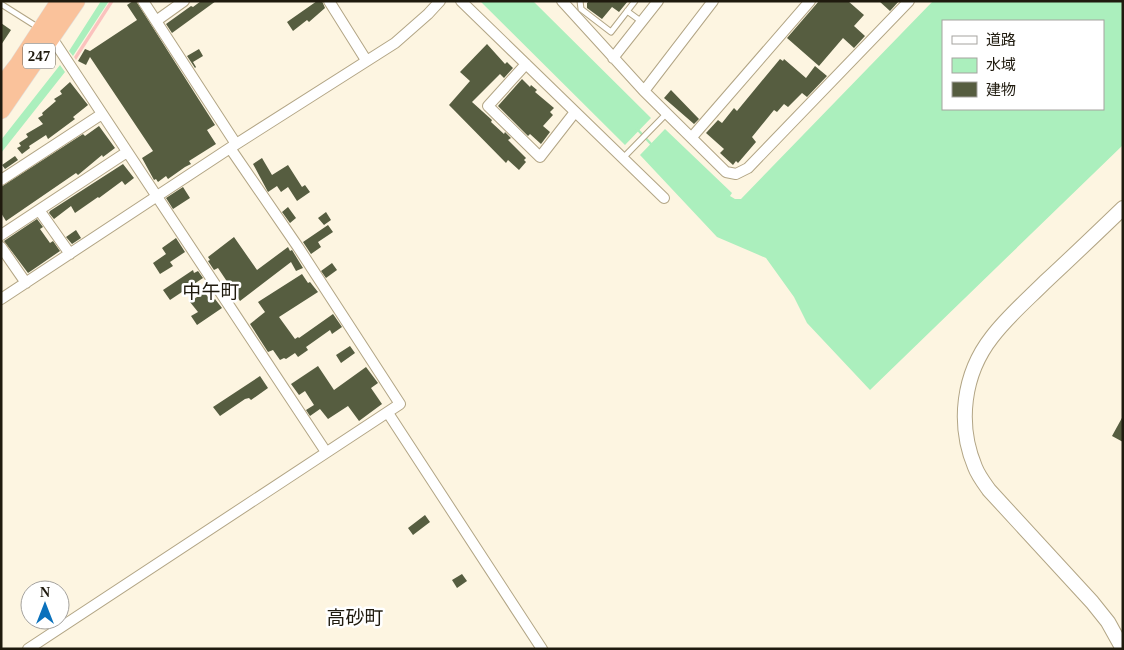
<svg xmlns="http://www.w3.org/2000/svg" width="1124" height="650" font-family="'Times New Roman','Noto Sans JP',serif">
<rect width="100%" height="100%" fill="#fdf5e1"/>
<!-- green -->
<path fill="#fbc2be" d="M110 1H114L76 60 74 57Z"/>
<!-- water -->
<path fill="#abefbd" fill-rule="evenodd" d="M101 1H109L73 56 69 51Z
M480 1H533L651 118 625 145Z
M933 1H1123V145L870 390 807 323 794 297 766 258 717 237 640 155 665 129 732 193 730 196 735 199H741ZM943 21H1103V109H943Z
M60 65 65 72 1 153V140Z"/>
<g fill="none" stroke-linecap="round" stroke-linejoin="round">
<!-- stream -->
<path stroke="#abefbd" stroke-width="2.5" d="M637 129 652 145"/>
</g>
<!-- building -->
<path fill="#565d40" d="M133 1H136L215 125 207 130 216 144 189 161 191 164 185 167 168 179 166 176 158 182 156 179 154 180 142 158 153 151 90 57 86 65 78 61 85 49 90 51 137 20 127 5Z
M201 1H216L172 33 166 24 191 6 193 7Z
M317 1H322L325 8 309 22 307 20 293 31 287 22Z
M589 1H628L619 12 612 7 602 19 587 8V3Z
M819 1H848L864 15 854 26 865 36 854 48 843 38 819 66 787 38Z
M879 1H899L890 11Z
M1 23 11 30 1 45Z
M487 44 505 64 507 62 513 68 504 78 500 74 472 102 492 120 491 122 504 134 505 132 511 138 508 140 526 158 524 160 526 162 519 170 508 160 506 163 449 105 470 81 460 72Z
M199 49 203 56 193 62 196 67 195 68 187 56Z
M780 59 783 61 784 59 806 78 815 66 827 76 807 97 802 93 788 107 784 104 777 112 774 110 752 137 756 142 738 163 736 161 733 165 720 153 724 149 706 133 718 120 722 123 734 108 737 111Z
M522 79 530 87 531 85 537 90 535 92 554 108 550 112 553 115 543 126 550 132 541 144 530 134 528 136 498 106Z
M70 82 88 105 73 117 75 119 48 139 46 135 29 146 30 148 22 154 17 148 21 146 19 143 28 137 26 134 43 124 38 118 43 115 42 113 56 101 54 99 62 94 60 91Z
M671 90 699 119 694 124 664 98Z
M99 126 115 148 103 157 102 155 78 175 76 173 6 221 1 213V187L83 134 85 136Z
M15 156 18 160 5 169 2 165Z
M262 158 272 175 288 165 302 187 305 185 310 192 297 201 288 187 281 192 277 186 268 192 253 164Z
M123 164 134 178 125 185 122 181 99 198 98 197 75 213 71 206 54 219 49 213 50 211Z
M183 187 190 198 173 209 166 198Z
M288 207 296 218 290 223 282 212Z
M326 212 331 220 324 225 318 218Z
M37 219 43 227 40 229 50 243 53 241 60 251 28 273 4 241Z
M328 225 333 232 318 242 321 247 311 254 303 242Z
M76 230 81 238 72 244 66 237Z
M234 237 257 270 288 247 290 251 292 250 303 268 296 271 291 262 240 301 218 268 214 270 208 261 210 260 208 257Z
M176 238 185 252 170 262 173 266 160 274 153 263 166 254 162 248Z
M332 263 337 270 326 278 321 271Z
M193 270 194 273 198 271 203 278 170 300 163 290Z
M302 274 308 283 310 282 318 292 279 317 295 339 298 337 299 338 333 314 342 327 332 334 330 330 306 347 308 350 298 357 295 353 286 359 284 358 280 360 273 350 268 352 250 324 265 312 258 302Z
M204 292 212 302 215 299 222 308 197 325 191 316 198 312 190 302Z
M350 346 355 353 341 363 336 355Z
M318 366 334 390 366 367 378 383 371 388 382 404 359 421 348 406 328 419 320 409 310 416 306 410 314 405 305 391 299 395 291 384Z
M260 376 268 388 251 400 249 398 245 399 220 416 213 407Z
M1123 416V442L1112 436Z
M425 515 430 522 413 535 408 528Z
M462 574 467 581 457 588 452 580Z"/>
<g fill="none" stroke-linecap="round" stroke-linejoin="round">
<defs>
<path id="service" d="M580 1 581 9 611 32 635 1
M1 4 39 28
M627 11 642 22
M624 157 667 113"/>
<path id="minor" d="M143 1 236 144
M329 1 366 60
M461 1 664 198
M562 1 644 91 726 172 736 174 748 168 909 1
M156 21 184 1
M48 35 52 38 326 452
M613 58 658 1
M526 64 488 106 540 157 575 112
M644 91 713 1
M692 137 810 1
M1 180 102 114
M39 210 70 254
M1 235 127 152
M1 247 26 283
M1 299 230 148 395 43 428 14 440 1
M388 413 542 649
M28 649 400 404 298 247 230 148"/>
<path id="tertiary" d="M1123 649 1108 622 1092 602 989 490C984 483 978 475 975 467 957 424 963 374 992 337 1007 317 1027 300 1045 282 1071 258 1097 233 1123 208"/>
<path id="trunk" d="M1 87 19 64 60 1
M1 110 76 1"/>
</defs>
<!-- service casing -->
<use href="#service" stroke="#b2a585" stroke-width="7"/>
<!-- minor casing -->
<use href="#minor" stroke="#b2a585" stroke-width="12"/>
<!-- tertiary casing -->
<use href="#tertiary" stroke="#b2a585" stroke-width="16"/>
<!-- trunk casing -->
<use href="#trunk" stroke="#e0dfdd" stroke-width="19"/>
<!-- service -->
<use href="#service" stroke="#fff" stroke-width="5"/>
<!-- minor -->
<use href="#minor" stroke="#fff" stroke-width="10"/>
<!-- tertiary -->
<use href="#tertiary" stroke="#fff" stroke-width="14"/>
<!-- trunk -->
<use href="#trunk" stroke="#fac29b" stroke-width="18"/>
</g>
<g text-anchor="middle" stroke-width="5" stroke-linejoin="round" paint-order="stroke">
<!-- shield labels -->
<rect fill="#fff" stroke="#625f56" stroke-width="1" x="23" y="43.5" width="32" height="25" rx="4"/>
<g font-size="15" font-weight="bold" fill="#1f1a0e">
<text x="39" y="61">247</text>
</g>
<!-- quarter labels -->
<g font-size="19" fill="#1f1a0e" stroke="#fff">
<text x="211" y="298">中午町</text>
<text x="355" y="624">高砂町</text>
</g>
</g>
<!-- border -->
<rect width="1124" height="650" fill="none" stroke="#1f1a0e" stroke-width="5"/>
<!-- legend -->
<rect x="942" y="20" width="162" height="90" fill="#ffffff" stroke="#a5a39f"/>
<rect x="952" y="36" width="25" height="8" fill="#ffffff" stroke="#a5a39f"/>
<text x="986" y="45" font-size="15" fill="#1f1a0e">道路</text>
<rect x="952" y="58" width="25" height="15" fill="#abefbd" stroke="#a5a39f"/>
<text x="986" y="70" font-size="15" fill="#1f1a0e">水域</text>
<rect x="952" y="82" width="25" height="15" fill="#565d40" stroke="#a5a39f"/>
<text x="986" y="95" font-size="15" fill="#1f1a0e">建物</text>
<!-- north arrow -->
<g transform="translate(45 605)"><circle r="24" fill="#ffffff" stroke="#a5a39f"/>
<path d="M0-4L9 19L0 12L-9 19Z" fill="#0a71bc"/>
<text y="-8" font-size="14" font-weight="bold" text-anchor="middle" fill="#1f1a0e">N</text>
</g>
</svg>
